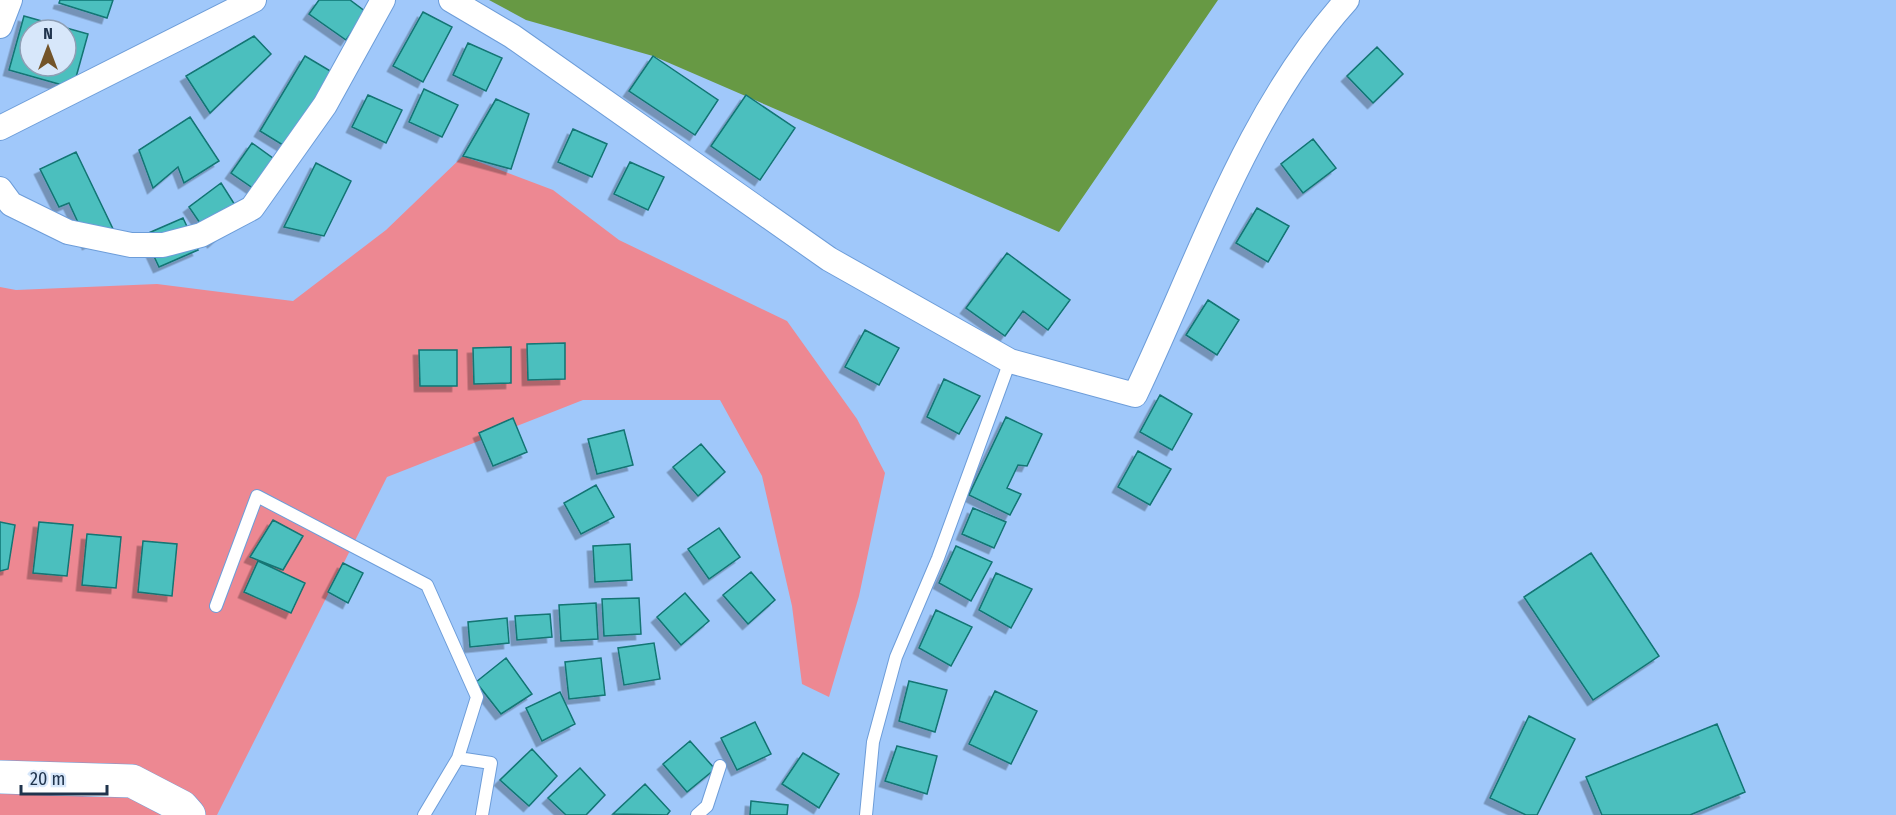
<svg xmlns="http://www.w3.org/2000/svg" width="1896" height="815" font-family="'Fira Sans Condensed',sans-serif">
<defs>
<filter id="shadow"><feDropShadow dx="-5.5" dy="5.5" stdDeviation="0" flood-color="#0004"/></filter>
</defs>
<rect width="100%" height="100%" fill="#a0c8fa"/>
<!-- green -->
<path fill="#ed8892" d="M463 156 553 190 619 240 787 321 857 419 885 473 859 596 829 697 802 684 792 606 762 476 720 400H583L387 477 217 815H0V287L16 290 157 284 293 301 386 230Z"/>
<!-- water -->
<path fill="#679944" d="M489 0H1218L1059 232 653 56 526 20Z"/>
<!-- building -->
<path fill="#4bbfbe" stroke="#127473" stroke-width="1.5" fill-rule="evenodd" filter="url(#shadow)" d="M60 0H113L107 18 59 3Z
M319 0H350L366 12 346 40 309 14Z
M423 12 452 27 423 82 393 66Z
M24 16 88 34 73 88 9 70ZM30 30H66V66H30Z
M254 36 271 54 210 113 186 76Z
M468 43 502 58 486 91 453 75Z
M1377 47 1403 74 1373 103 1347 76Z
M305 56 337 75 291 150 260 131Z
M653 56 718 100 695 135 629 91Z
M424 89 458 105 442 137 409 122Z
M368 95 402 110 386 143 352 127Z
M746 95 795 128 760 180 711 146Z
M496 99 529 114 511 169 463 156Z
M190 117 219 161 184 183 178 167 153 188 139 150Z
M573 129 607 144 592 177 558 162Z
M1313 139 1336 168 1303 193 1281 164Z
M252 143 281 164 260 193 231 173Z
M76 152 114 231 88 244 69 203 59 207 40 169Z
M630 162 664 177 648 210 614 194Z
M316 163 351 181 324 236 284 227Z
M221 183 242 216 213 242 189 207Z
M1257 208 1289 226 1268 262 1236 243Z
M183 218 198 250 159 267 144 235Z
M1007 253 1070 300 1048 330 1023 311 1005 336 966 308Z
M1208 300 1239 320 1217 355 1186 335Z
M865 330 899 348 879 385 845 367Z
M565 343V379L528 380 527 344Z
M511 347V383L474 384 473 348Z
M419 350H457V386H420Z
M944 379 980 396 959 434 927 417Z
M1160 395 1192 414 1172 450 1140 432Z
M1006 417 1042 434 1027 466 1018 465 1007 488 1021 494 1010 515 969 495Z
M513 418 527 452 493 466 479 433Z
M624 430 633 465 597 474 588 439Z
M701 444 725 472 698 496 673 467Z
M1138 451 1171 469 1150 505 1118 487Z
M596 485 614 517 581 534 564 503Z
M973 508 1006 522 994 548 962 534Z
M273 520 303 536 283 570 250 557Z
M0 522 15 525 8 569 0 571Z
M39 522 73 525 67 576 33 573Z
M719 528 740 557 709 579 688 549Z
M87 534 121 537 116 588 82 585Z
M143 541 177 544 172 596 138 592Z
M630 544 632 580 595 582 593 546Z
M956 546 992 562 971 601 939 583Z
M1591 553 1659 656 1593 700 1524 597Z
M258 561 305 583 291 613 244 592Z
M343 563 363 573 348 603 328 592Z
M751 572 775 600 748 624 723 595Z
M996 573 1032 589 1011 628 979 610Z
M685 593 709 621 681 645 657 617Z
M639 598 641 634 604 636 602 599Z
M596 603 598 639 561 641 559 605Z
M936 610 972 627 951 666 919 648Z
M550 614 552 637 517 640 515 616Z
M507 618 509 643 470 647 468 622Z
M654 643 660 679 624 685 618 648Z
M506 658 532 694 501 714 476 682Z
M601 658 605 695 569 699 565 662Z
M909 681 947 690 935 732 899 721Z
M995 691 1037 711 1011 764 969 744Z
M560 692 575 724 542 741 526 708Z
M1529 716 1575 739 1537 815H1526L1490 798Z
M755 722 771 754 737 770 721 738Z
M1717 724 1745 792 1690 815H1602L1586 777Z
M690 741 715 769 687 792 663 764Z
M897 746 937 756 927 794 885 781Z
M532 749 557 776 529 806 500 780Z
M803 753 839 774 819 808 782 784Z
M580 768 605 795 586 815H566L548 798Z
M645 784 670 811 667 815 613 814Z
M751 801 788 805 787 815H750Z"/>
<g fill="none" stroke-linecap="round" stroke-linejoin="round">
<defs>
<path id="service" d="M216 606 257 496 427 585 477 697 458 758 424 815
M458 758 491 763 482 815
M697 815 707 806 720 766
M866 815 873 742 896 657 938 558 1010 361"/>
<path id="minor" d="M451 0 512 36 829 259 1010 361 1135 395C1199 261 1246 112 1347 0
M0 26 10 0
M0 128 254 0
M0 189 11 204 68 232 131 245H163L201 235 252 208 325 105 383 0"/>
<path id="secondary" d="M0 777 132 781 182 807 189 815"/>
</defs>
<!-- service casing -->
<use href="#service" stroke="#6d9dd9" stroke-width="14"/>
<!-- minor casing -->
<use href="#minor" stroke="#6d9dd9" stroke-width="26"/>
<!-- secondary casing -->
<use href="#secondary" stroke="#6d9dd9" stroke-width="34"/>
<!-- service -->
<use href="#service" stroke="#fff" stroke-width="12"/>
<!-- minor -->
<use href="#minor" stroke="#fff" stroke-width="24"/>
<!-- secondary -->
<use href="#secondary" stroke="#fff" stroke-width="33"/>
</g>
<!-- north arrow -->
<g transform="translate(48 48)"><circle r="28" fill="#d7e7fa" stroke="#8e9fb5" stroke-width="1.5"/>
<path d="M0-4.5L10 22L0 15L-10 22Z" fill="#735429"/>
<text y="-9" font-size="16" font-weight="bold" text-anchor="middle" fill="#20344d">N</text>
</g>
<!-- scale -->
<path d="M21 785v9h86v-9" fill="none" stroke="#20344d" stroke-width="3"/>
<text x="30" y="785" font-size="18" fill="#20344d" stroke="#d7e7fa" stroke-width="4.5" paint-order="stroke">20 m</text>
</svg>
